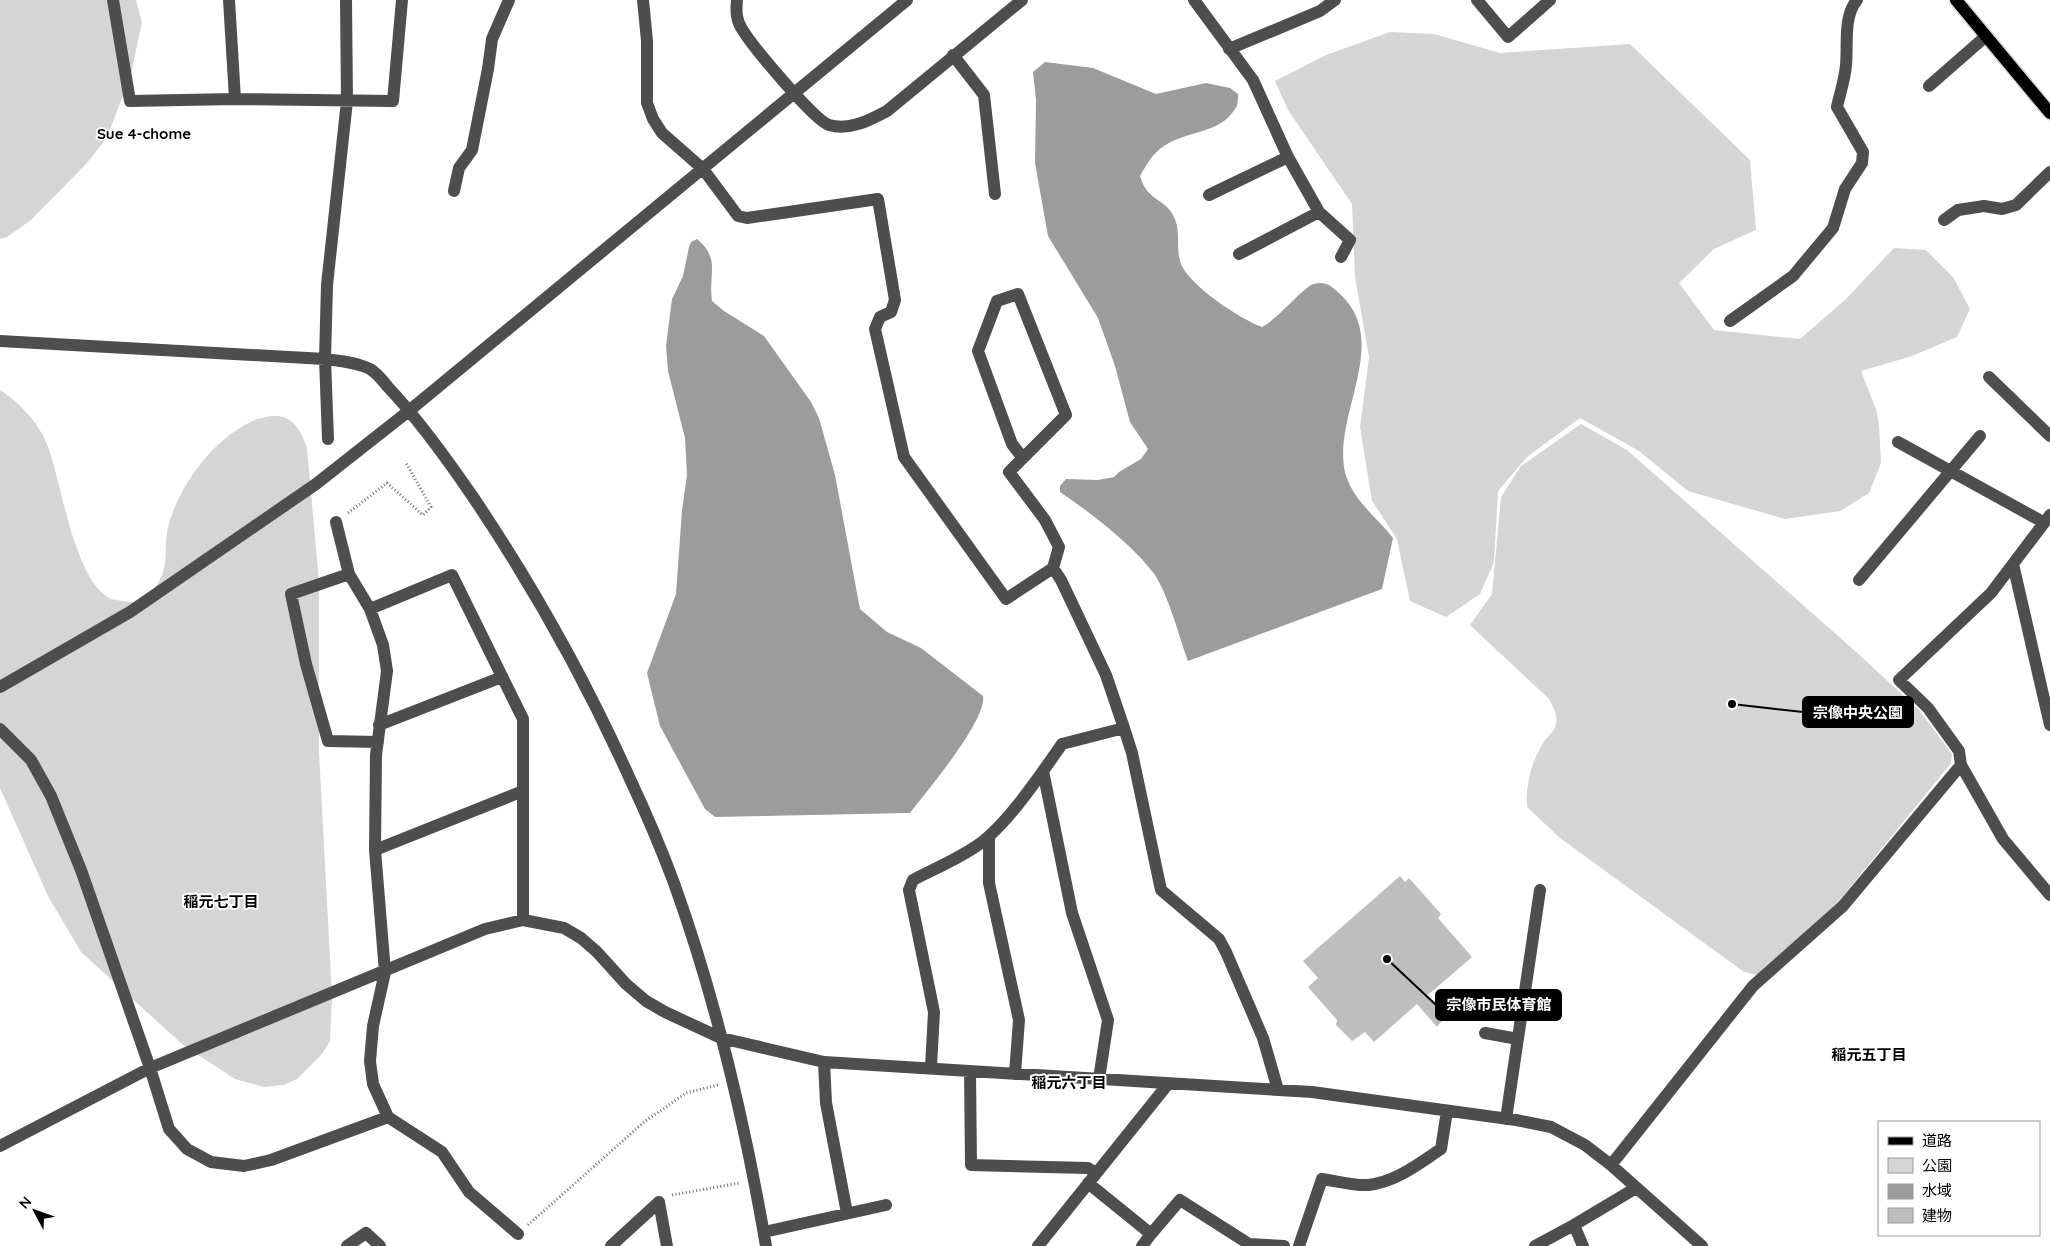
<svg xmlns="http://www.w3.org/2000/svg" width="2050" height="1246" font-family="Quicksand,'Noto Sans JP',sans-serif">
<rect width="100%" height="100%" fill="#fff"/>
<!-- green -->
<path fill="#d5d5d5" d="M0 0H136L142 22 131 74 107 138 86 164 31 220 7 237 0 239Z
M1390 32 1434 34 1500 53 1630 44 1750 160 1756 230 1714 249 1679 283 1714 330 1800 339 1845 300 1894 248 1926 250 1953 277 1970 309 1957 337 1912 356 1861 371 1876 409 1879 424 1881 463 1869 493 1840 511 1785 519 1688 491 1639 451 1580 418 1527 457 1498 491 1494 562 1480 594 1446 617 1410 601 1397 539 1372 501 1360 427 1369 357 1355 277 1352 204 1288 110 1275 81 1326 55Z
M0 390C20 403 40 424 48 447 62 484 74 581 111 599 114 600 119 600 122 601 127 601 132 603 137 602 150 596 156 588 162 575 168 561 164 542 168 527 179 484 216 435 257 419 270 415 286 413 295 425 301 431 304 440 307 448L319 582V751L332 996 330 1041 322 1054 297 1079 283 1085 264 1087 235 1079 183 1045 81 952 48 896 0 788Z
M1581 424 1627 450 1854 650 1919 710 1952 754 1951 763 1839 901 1758 975 1744 972 1560 838 1527 807C1525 784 1532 760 1545 740 1549 735 1555 731 1556 724 1558 715 1553 707 1549 699L1470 625 1492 594 1501 497 1521 466Z"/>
<!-- water -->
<path fill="#9c9c9c" d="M1045 62 1093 68 1156 94 1206 83 1230 88 1238 94C1238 99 1238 106 1235 109 1220 134 1185 131 1164 146 1152 154 1147 164 1140 176 1147 201 1164 198 1173 215 1182 231 1175 249 1181 264 1190 286 1240 319 1262 327 1278 319 1304 286 1314 284 1326 281 1331 286 1340 294 1392 342 1332 415 1345 472 1352 500 1376 516 1393 538L1382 589 1188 661C1179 636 1169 597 1155 575 1133 545 1091 513 1060 492V486L1066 479 1098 480 1114 477 1119 472 1141 459 1148 449 1130 422 1115 366 1098 318 1048 236 1035 163 1036 100 1033 72Z
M697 239C721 259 708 273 712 301L724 311 764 336 811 402 819 418 835 475 860 609 887 632 921 648 983 696C987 720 927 791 910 813L715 817 705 809 660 726 647 673 676 594 682 510 687 475 685 438 668 371 666 346 672 299 683 276 689 247 691 242Z"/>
<!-- building -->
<path fill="#bebebe" d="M1400 876 1405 882 1409 878 1441 914 1438 918 1472 957 1428 995 1443 1012 1445 1017 1437 1027 1417 1004 1374 1042 1365 1032 1352 1041 1336 1025 1337 1020 1308 987 1318 978 1303 961Z"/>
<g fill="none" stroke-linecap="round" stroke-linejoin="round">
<defs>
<path id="major" d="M1956 0 2050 113"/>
</defs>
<!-- major casing -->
<use href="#major" stroke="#dbdbdb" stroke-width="15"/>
<!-- path -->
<path stroke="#707070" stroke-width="3" stroke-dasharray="1 2.5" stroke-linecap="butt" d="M348 513 387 483 423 515 431 507 406 463
M672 1195 740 1183
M528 1225 644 1122 686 1093 718 1085"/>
<!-- minor -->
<path stroke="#4e4e4e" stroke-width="12" d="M113 0 130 101 235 99 393 101 402 0
M229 0 235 99
M643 0 647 41V103L653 119 662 133 703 169 738 216 747 218 878 199 895 300 891 312 880 317 875 329 904 457 1006 599 1053 568 1061 580 1106 675 1124 728 1132 753 1161 890 1219 939 1226 952 1263 1038 1278 1090
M737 0C736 11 736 20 742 29 752 46 814 120 829 125 850 131 870 120 887 111L1022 0
M1194 0 1253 80 1288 157 1319 212 1350 240 1341 257
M1477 0 1508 37 1550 0
M1229 49 1320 11 1335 0
M953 55 984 95 995 194
M1929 86 1985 37
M454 191 459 168 472 150 488 69 492 39 509 0
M1209 195 1288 157
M1944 220 1958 210 1984 206 2002 209 2016 205 2050 172
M1239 254 1319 212
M1730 321 1793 276 1833 228 1845 189 1862 163 1863 152 1837 107C1840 93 1845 79 1846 65 1848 44 1843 17 1857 0
M0 341 325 359C340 361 356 362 370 369 377 373 383 381 388 387 420 421 447 459 473 497 533 586 586 681 630 779 646 813 661 848 674 883 716 1000 745 1123 766 1246
M1989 377 2050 436
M328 439 325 359 327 285 347 101 346 0
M1898 442 2043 522
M1022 457 1012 444 978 351 997 301 1018 294 1066 415 1009 472 1045 520 1059 547 1053 568
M336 522 349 574 370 609 383 645 387 671 376 755 375 850 385 972 373 1026 370 1061 373 1084 388 1117 442 1152 469 1192 518 1234
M2013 564 2050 725
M349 574 291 594 306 664 328 741 378 742
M1859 580 1980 436
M370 609 452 575 523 719V920
M0 687 130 612 316 484 410 410 907 0
M379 725 502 677
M0 729 31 760 51 796 81 870 150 1068 169 1129 187 1149 211 1162 244 1166 271 1160 388 1117
M1961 765 2003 839 2050 895
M1043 771 1072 913 1108 1020 1099 1079
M989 837V883L1019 1020 1015 1074
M375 850 523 791
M1485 1033 1518 1039
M824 1062 826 1103 847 1213
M931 1067 934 1012 909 890 913 880C934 869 958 859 978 845 1007 825 1041 774 1062 744L1124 728
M970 1071 971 1165 1088 1168 1096 1173
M1506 1119 1540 890
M0 1146 150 1068 485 929 523 920 564 928 581 938 597 952 626 984 646 1001 665 1012 721 1038 824 1062 1312 1092 1516 1120 1551 1127 1585 1145 1611 1165 1702 1246
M1611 1165 1753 986 1843 906 1961 765 1959 751 1928 708 1899 680 1991 593 2050 515
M1088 1183 1151 1234 1142 1246
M659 1202 667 1246
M764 1232 886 1205
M1151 1234 1180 1200 1249 1244 1284 1246
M347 1246 366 1233 380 1246
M611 1246 659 1202
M1038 1246 1168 1084
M1299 1246 1322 1179C1337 1181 1354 1186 1368 1185 1396 1182 1418 1164 1441 1149L1447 1111
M1535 1246 1574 1225
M1583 1246 1574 1225 1636 1188"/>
<!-- major -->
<use href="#major" stroke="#000" stroke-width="12"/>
</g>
<g text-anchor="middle" stroke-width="4" stroke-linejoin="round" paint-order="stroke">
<!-- neighbourhood labels -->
<g font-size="15" font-weight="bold" fill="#000" stroke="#fff">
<text x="144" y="139">Sue 4-chome</text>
<text x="221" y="907">稲元七丁目</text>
<text x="1869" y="1060">稲元五丁目</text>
<text x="1069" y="1088">稲元六丁目</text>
</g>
</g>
<!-- callouts -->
<path fill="none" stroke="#000" stroke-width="2" d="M1732 704L1803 712M1387 959L1436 1005"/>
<g fill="#000" stroke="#fff" stroke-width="2">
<circle cx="1732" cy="704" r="5"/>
<circle cx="1387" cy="959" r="5"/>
</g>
<g fill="#000" stroke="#000" stroke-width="2">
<rect x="1803" y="697" width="110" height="30" rx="5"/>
<rect x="1436" y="990" width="125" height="30" rx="5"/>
</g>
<g font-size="15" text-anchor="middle" font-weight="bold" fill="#fff">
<text x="1858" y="718">宗像中央公園</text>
<text x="1499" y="1010">宗像市民体育館</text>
</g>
<!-- legend -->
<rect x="1878" y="1121" width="162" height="115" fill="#ffffff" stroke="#999999"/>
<rect x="1888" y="1137" width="25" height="8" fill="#000000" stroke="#999999"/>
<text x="1922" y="1146" font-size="15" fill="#000000">道路</text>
<rect x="1888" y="1158" width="25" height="15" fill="#d5d5d5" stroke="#999999"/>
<text x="1922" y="1171" font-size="15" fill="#000000">公園</text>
<rect x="1888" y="1184" width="25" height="15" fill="#9c9c9c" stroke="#999999"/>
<text x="1922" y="1196" font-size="15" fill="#000000">水域</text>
<rect x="1888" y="1208" width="25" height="15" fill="#bebebe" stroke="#999999"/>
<text x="1922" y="1221" font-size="15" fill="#000000">建物</text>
<!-- north arrow -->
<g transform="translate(35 1211) rotate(311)" stroke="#ffffff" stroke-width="4" paint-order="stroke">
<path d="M0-4L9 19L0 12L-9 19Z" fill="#000000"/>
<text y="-8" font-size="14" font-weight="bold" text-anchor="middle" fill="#000000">N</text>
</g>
</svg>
